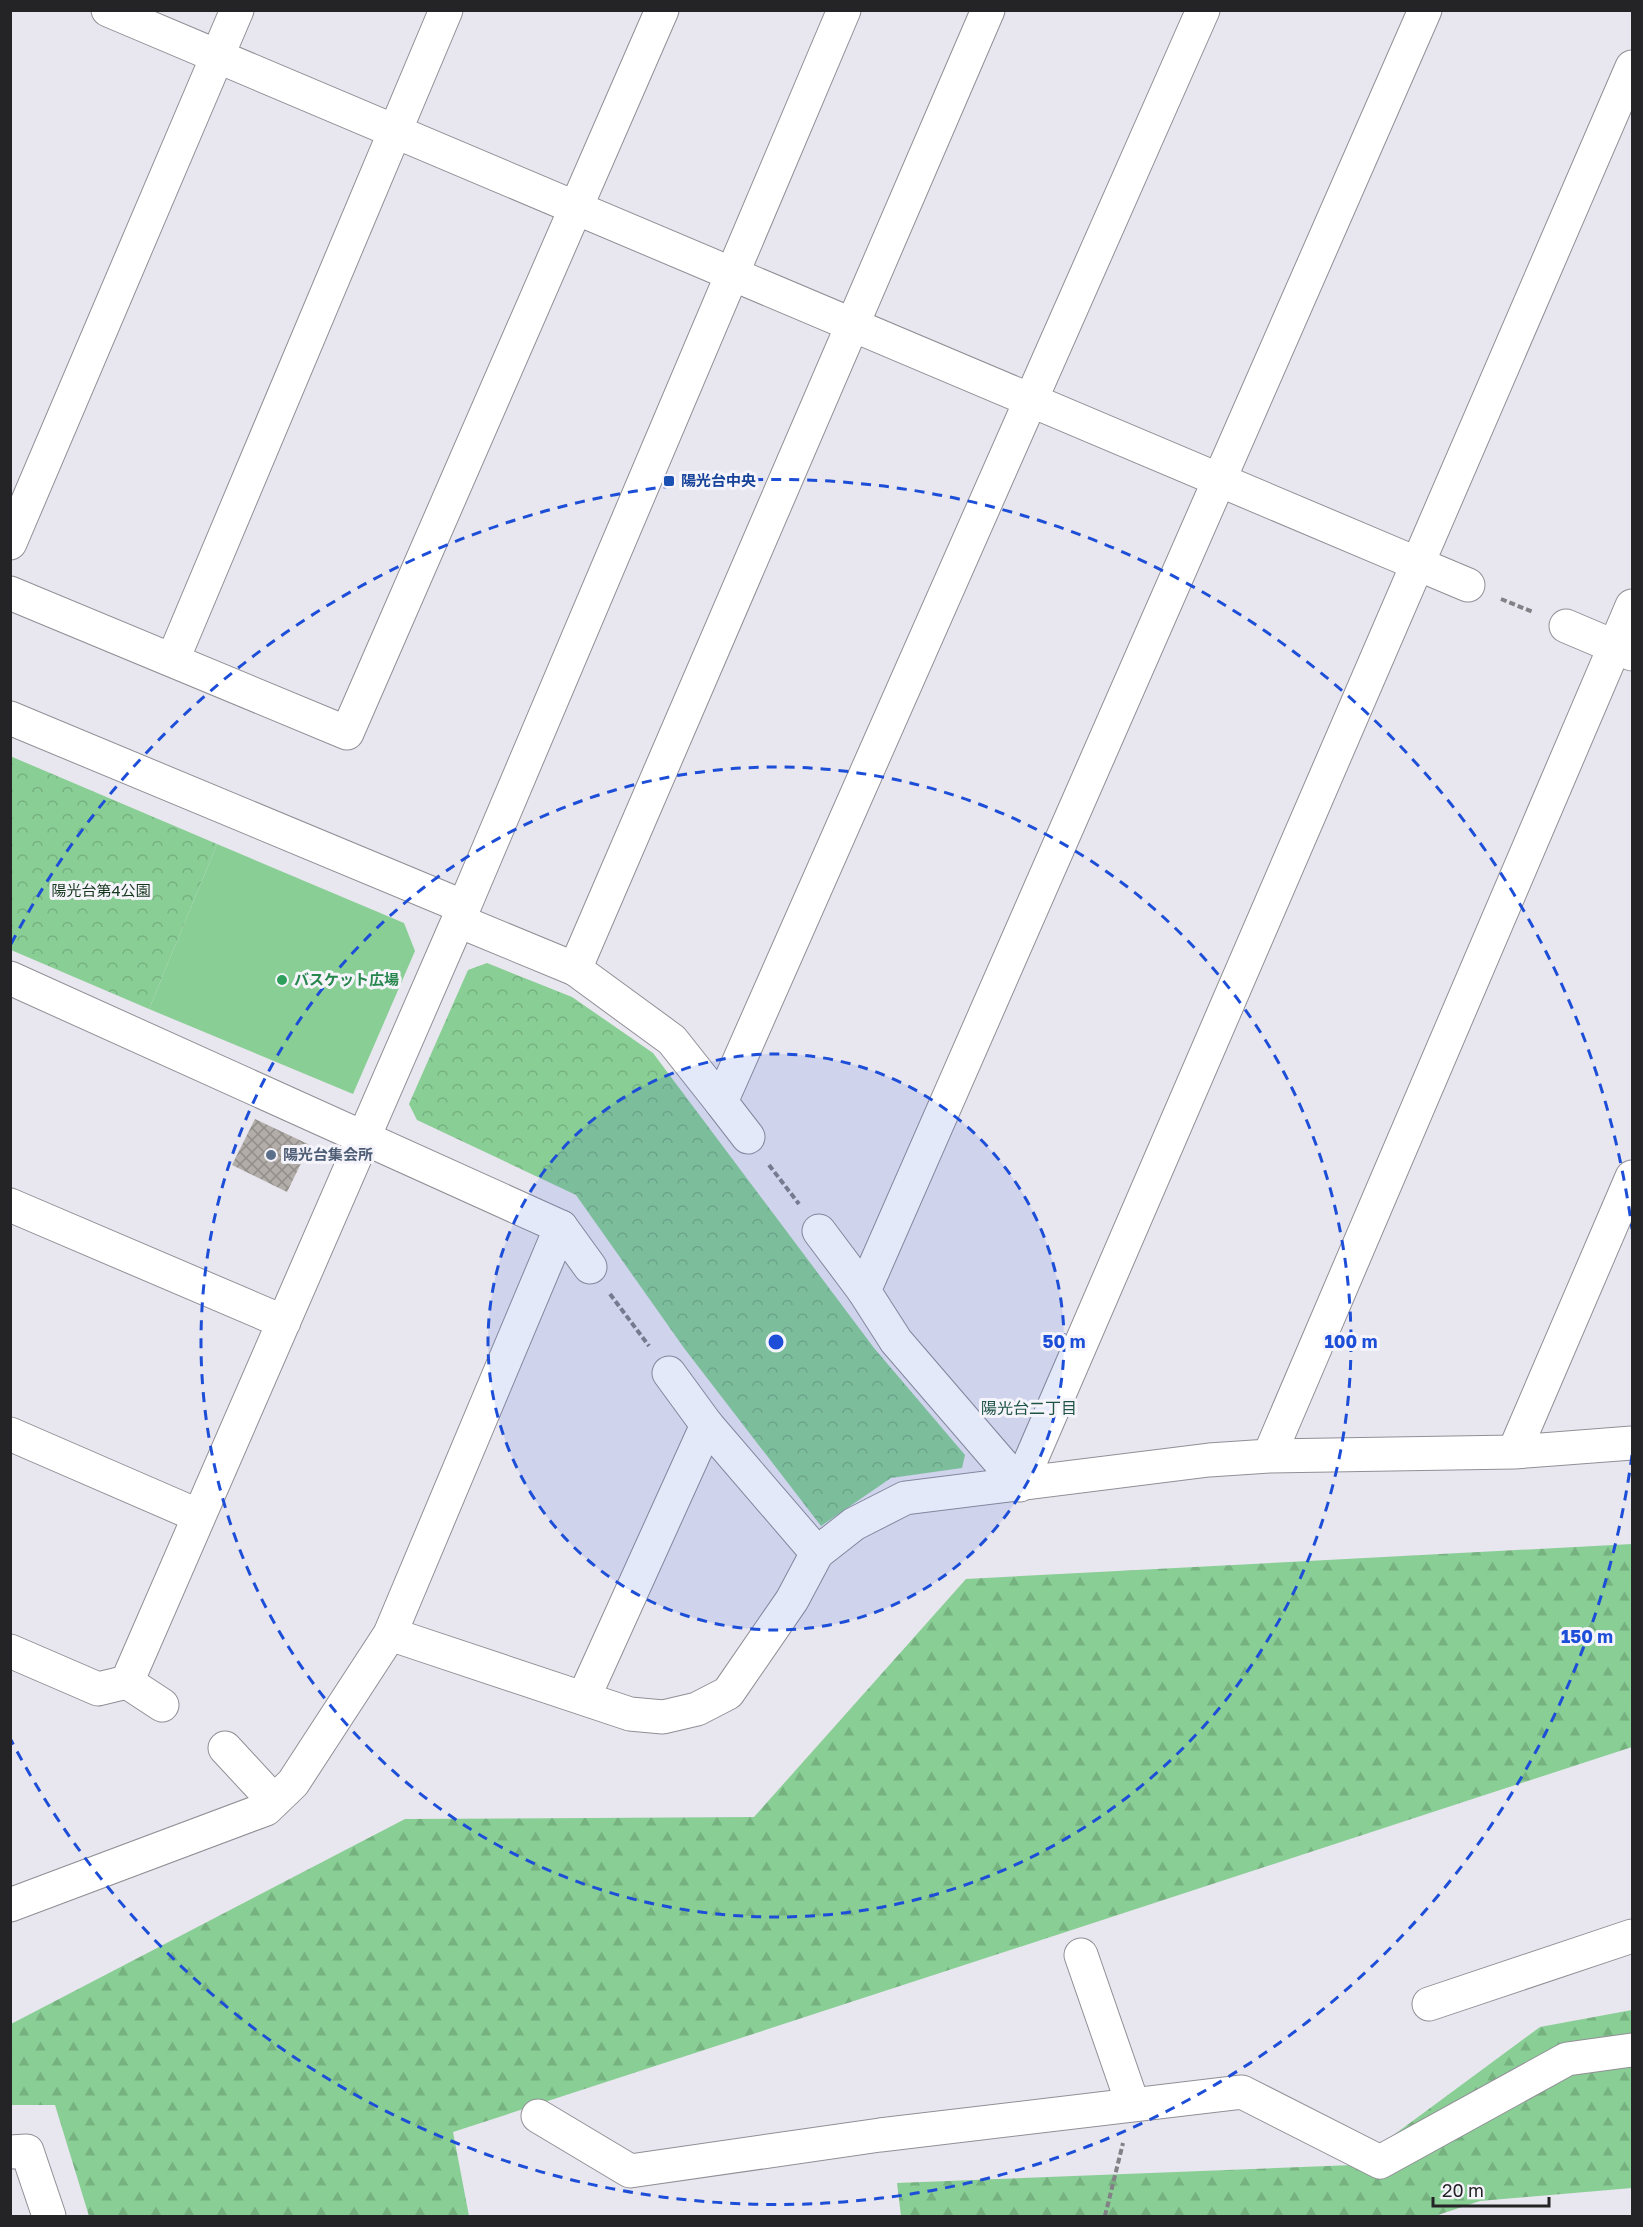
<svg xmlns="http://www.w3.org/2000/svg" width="1643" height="2227" font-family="'Golos Text','Noto Sans JP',sans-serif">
<defs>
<pattern id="forest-firs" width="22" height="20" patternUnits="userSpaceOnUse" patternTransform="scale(1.5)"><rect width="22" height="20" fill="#89ce95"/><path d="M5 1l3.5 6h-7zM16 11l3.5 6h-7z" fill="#76b180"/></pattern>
<pattern id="park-crowns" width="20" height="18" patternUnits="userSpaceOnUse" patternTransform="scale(1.5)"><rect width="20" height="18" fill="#89ce95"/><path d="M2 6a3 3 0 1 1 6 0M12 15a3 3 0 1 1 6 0" fill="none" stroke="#76b180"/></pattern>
<pattern id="building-cross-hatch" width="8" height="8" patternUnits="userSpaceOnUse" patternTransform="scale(1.5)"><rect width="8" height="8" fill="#b2ada8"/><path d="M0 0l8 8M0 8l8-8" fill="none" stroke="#918d89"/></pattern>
</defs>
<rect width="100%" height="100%" fill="#e8e6ee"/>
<!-- forest -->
<path fill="url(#forest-firs)" d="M1632 1544V1747L453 2132 469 2216H89L55 2105H11V2024L405 1819 754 1817 966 1579Z
M1632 2010V2188L1480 2201 1435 2216H901L897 2183 1353 2165 1540 2027Z"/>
<!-- park -->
<path fill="url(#park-crowns)" d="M10 756 217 844 149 1009 11 950Z
M487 963 572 997 653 1053 874 1348 965 1455 962 1468 891 1478 821 1526 684 1348 576 1195 417 1120 409 1104 468 970Z"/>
<!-- pitch -->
<path fill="#89ce95" d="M217 844 404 923 415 951 353 1094 149 1009Z"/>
<!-- building -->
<path fill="url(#building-cross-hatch)" d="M255 1119 310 1145 287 1192 232 1165Z"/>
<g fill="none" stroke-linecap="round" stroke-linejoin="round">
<defs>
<path id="pedestrian" d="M1418 564 1468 585
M1566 626 1632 654
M459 921 575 969
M721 1102 748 1137
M561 1227 590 1267
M819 1231 864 1291
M669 1373 707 1425
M127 1682 162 1705
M225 1748 274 1801"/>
<path id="minor" d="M108 10 1418 564
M988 10 575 969 672 1040 721 1102 1203 10
M1425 10 864 1291 896 1341 1020 1485 1632 67
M10 543 237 10
M10 593 347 733 662 10
M173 659 446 10
M10 978 561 1227 390 1634
M10 1205 284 1322
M10 1434 199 1516
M1514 1452 1632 1177
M1269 1456 1632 606
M10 1651 98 1689 127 1682 464 907
M584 1697 707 1425 817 1553
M10 1905 266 1809 293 1783 390 1634 630 1714 663 1717 697 1709 728 1693 792 1600 817 1553 854 1524 905 1498 1209 1460 1269 1456 1514 1452 1632 1443
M1081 1955 1133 2105
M1429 2004 1632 1936
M538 2116 630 2171 880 2135 1242 2092 1380 2162 1567 2059 1632 2050
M10 2152 27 2151 49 2216"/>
<path id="tertiary" d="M10 718 464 907 844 10"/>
</defs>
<!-- pedestrian casing -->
<use href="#pedestrian" stroke="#918f96" stroke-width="35"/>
<!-- minor casing -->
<use href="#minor" stroke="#918f96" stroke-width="35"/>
<!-- tertiary casing -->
<use href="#tertiary" stroke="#918f96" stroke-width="35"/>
<!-- path -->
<path stroke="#828186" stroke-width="4" stroke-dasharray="6 3" stroke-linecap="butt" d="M1501 599 1533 612
M769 1165 799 1204
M610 1294 649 1346
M1105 2216 1123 2143"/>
<!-- pedestrian -->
<use href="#pedestrian" stroke="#fff" stroke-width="33"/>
<!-- minor -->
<use href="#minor" stroke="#fff" stroke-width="33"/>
<!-- tertiary -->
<use href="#tertiary" stroke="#fff" stroke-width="33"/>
</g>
<!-- distance rings -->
<circle cx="776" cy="1342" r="288" fill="#1d4ed8" fill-opacity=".12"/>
<g fill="none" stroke="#1d4ed8" stroke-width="3" stroke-dasharray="10 8">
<circle cx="776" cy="1342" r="288"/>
<circle cx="776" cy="1342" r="575"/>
<path d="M1632 1455A863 863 0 0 1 11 1740M11 944A863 863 0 0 1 1632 1229"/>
</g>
<!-- markers -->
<rect fill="#1a4fb4" stroke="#f5f4fb" stroke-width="2" x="663" y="475" width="12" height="12" rx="3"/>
<circle fill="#2e9e5b" stroke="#f5f4fb" stroke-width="2" cx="282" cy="980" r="6"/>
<circle fill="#5c6f8a" stroke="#f5f4fb" stroke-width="2" cx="271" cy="1155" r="6"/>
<g text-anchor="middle" stroke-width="6" stroke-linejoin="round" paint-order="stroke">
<!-- transit labels -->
<g font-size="15" font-weight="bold" fill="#164399" stroke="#f5f4fb" text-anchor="start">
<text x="681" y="486">陽光台中央</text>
</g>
<!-- park labels -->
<g font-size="15" fill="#15351c" stroke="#f5f4fb">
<text x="101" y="896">陽光台第4公園</text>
</g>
<!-- leisure labels -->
<g font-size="15" font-weight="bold" fill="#27864d" stroke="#f5f4fb" text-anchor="start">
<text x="294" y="985">バスケット広場</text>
</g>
<!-- service labels -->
<g font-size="15" font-weight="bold" fill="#4e5e75" stroke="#f5f4fb" text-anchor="start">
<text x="283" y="1160">陽光台集会所</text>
</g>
<!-- neighbourhood labels -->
<g font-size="16" fill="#1f5346" stroke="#f5f4fb">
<text x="1029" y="1414">陽光台二丁目</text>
</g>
</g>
<circle cx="776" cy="1342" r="9" fill="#1d4ed8" stroke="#f5f4fb" stroke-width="3"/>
<g font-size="18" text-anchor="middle" font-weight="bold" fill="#1d4ed8" stroke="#f5f4fb" stroke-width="6" stroke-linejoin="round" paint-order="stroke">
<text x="1064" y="1348">50 m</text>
<text x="1351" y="1348">100 m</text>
<text x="1587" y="1643">150 m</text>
</g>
<!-- border -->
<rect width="1643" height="2227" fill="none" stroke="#242426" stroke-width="24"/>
<!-- scale -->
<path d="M1433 2197v9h116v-9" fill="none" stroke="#242426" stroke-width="3"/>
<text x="1442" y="2197" font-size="18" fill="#242426" stroke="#f5f4fb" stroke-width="4.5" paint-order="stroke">20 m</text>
</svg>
